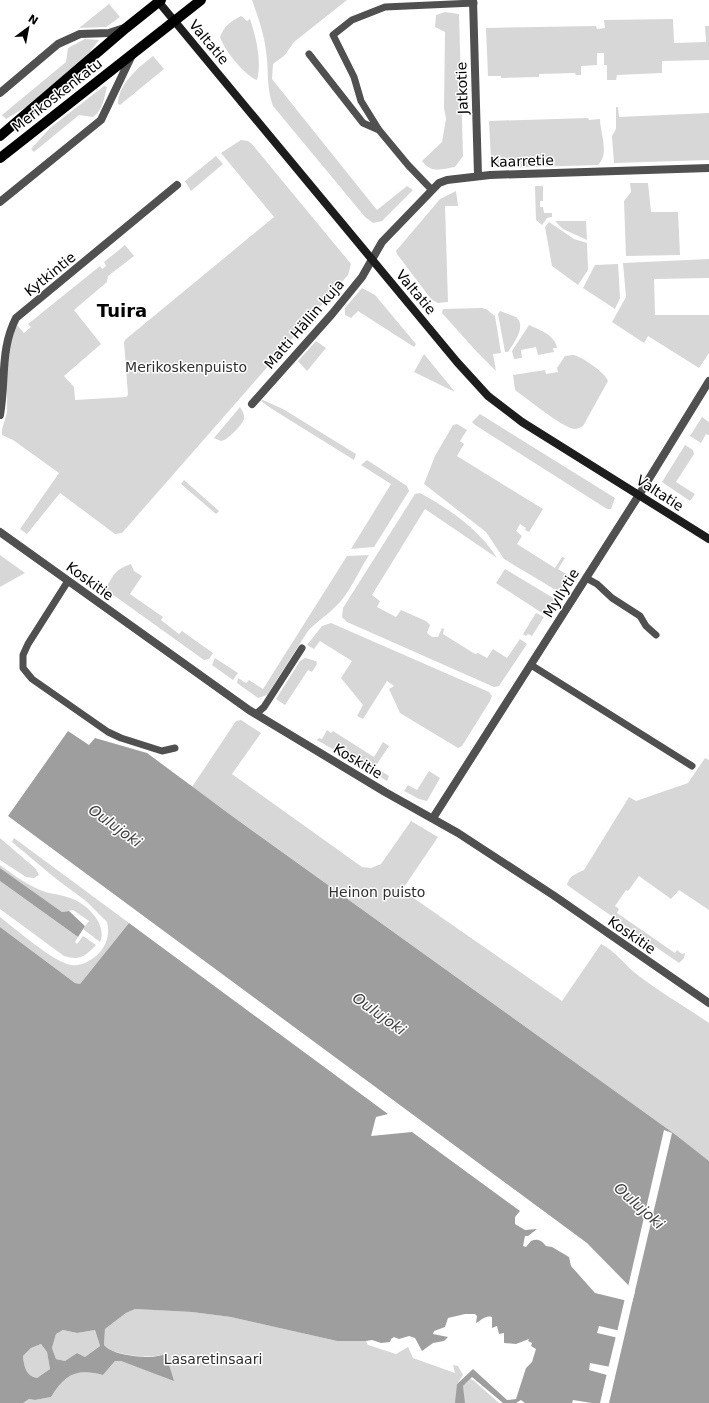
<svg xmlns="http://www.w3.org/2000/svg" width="709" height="1403" font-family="'DejaVu Sans',sans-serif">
<rect width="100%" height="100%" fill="#fff"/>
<!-- green -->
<path fill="#d7d7d7" d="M252 0H347L294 42 285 55 273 64 272 79 377 210 407 186 413 190 382 221 373 223 365 217 273 106C266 88 269 70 266 51 264 33 258 17 252 0Z
M109 4 120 17 106 27 79 28Z
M445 12 459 14 463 156 455 167C441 169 432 174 422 161L442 142 446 119 444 108 445 32 435 27 436 15Z
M241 16 247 21 250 19C256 37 262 61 257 80 245 76 224 50 220 37 224 26 231 21 241 16Z
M673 19 674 43 706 42 705 26H709V60L662 61V73L617 75 616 80H607V65H604V53H597V65L581 66V75H576L575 73 539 74V77L501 78V76H488L486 28 596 26 597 29 605 28 604 20Z
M85 39 99 40 89 53 28 106 6 119 2 115 66 62 68 48Z
M153 56 164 69 120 105 118 104C118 84 139 67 153 56Z
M104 86 107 87C104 98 103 110 93 117L79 115 34 152 31 149 50 128Z
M616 107H618L619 117 709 113V160L614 163 612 136 616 129Z
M588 118 589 120 600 119C600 133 610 154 598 165L498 168 491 160 489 121Z
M241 140 248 141 252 144 351 264 348 275 122 533 115 534 60 493 27 534 20 529 59 473 13 440 2 435C1 427 6 420 7 411 8 382 0 350 17 325L24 333 31 327 28 324 100 266 102 269 106 266 104 262 125 245 134 256 108 276 107 282 74 310 101 344 64 376 74 387 75 400 126 397 128 395 124 342 126 339 274 217 221 153Z
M216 156 223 164 191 191 185 181Z
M630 183H648L651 212H678L680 255 626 256 624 201 631 192Z
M535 186H543V201H540V207H543L544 213H552V217L547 218 542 225 536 220Z
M456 191 458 206H445L448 302 438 303 431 299 397 254 396 251 440 199Z
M555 221H586L587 240 563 229Z
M549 222 574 239 587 243 588 270 578 285 552 266 545 227Z
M709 259V278L654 279 655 315H709V353L699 368 648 336 644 343 612 322 626 297 623 263Z
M618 264 620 298 615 309 583 288 595 265Z
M362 288 375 295 416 344 414 347 358 311 351 318 345 315V308Z
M482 308 486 309 495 316 501 353 493 354 496 371 476 351 442 313 443 309Z
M500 311 516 317C527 326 514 343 508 352H505L498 314Z
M529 325C540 330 555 335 557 348H553L554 352 538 355 536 347 521 350 522 358 514 359 512 351Z
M316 341 326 348 307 371 298 361Z
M424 354 455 392 414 372Z
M573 355C581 356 606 373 608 381L583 426C580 428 578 429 574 429 560 426 528 399 515 390L513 375 545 370 546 374 558 372 557 368 565 356Z
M263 400 283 409 356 454 354 460 272 409 261 401Z
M240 407C242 410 245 415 244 419 242 425 227 441 221 441L214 438Z
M480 414 615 498 611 509H607L475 425 472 422Z
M702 417 709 422V435L706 434 701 443 690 436Z
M457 424 467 430 460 441 464 444 457 456 543 509 529 532 525 530 526 528 520 524 516 531 522 536 517 544 555 568 562 557 565 558 558 569 569 576 559 592 504 559 486 532 424 484 435 456 453 425Z
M685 445 693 450 694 454 676 482 695 494 690 501 662 482Z
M367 460 407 486 409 491 374 547 351 549 391 484 361 465Z
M184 480 219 511 216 514 181 484Z
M420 493C449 509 479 529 497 558L425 509 372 595 380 601 377 607 396 617 401 610 426 621 430 625 427 633 432 637H438L442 628 444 629 443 634 475 654 478 653 487 658 493 649 507 658 520 639 527 644 499 686 494 687 347 622 342 617 343 608 415 494Z
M0 555 25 573 0 587Z
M369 555C358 572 349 595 334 608 325 617 316 622 308 631L267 695 258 698 237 683 238 678 246 683 249 680 263 689 347 556Z
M131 564 134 571 142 576 130 594 163 617 161 620 179 634 182 631 213 653 209 659 204 660 105 589C115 574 114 570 131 564Z
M505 569 555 599 545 615 496 583Z
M536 613 544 617 532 636 528 634 526 636 523 634Z
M331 623 489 692 492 696 490 701 462 746 458 748 400 713 389 689 394 686 387 681 363 719 357 716 363 705 341 678 352 661 320 641 314 649 307 645 322 626Z
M215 658 238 673 233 680 212 665Z
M305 658 316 661 317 664 312 672 308 670 285 705 276 699 300 661Z
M241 720 261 733 232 774 362 867 371 868 381 864 411 821 438 837 402 890 562 1001 601 944C617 952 625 966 639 976 661 993 686 1007 709 1023V1161L676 1135 192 787 236 721Z
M327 730 331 733 333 731 374 757 383 742 389 746 375 767 389 776 387 781 317 740 319 738 322 739Z
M705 758 709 760V910L679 890 671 899 639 876 628 891 626 890 615 906 619 909 617 913 675 953 677 950 682 954 685 953 684 958 679 963 567 885C569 876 575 874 584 870L629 797 636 801 688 783Z
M429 771 440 778 427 801 419 799 404 791 408 785 417 790Z
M0 838 36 869 39 875 34 878 26 877 0 860Z
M14 838 129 923 80 984 75 983 0 927V917C16 929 53 962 71 965 80 967 93 960 99 953 107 945 110 933 107 922L86 901 55 878 12 842Z
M0 865C12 874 26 884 40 890 49 894 60 894 70 898 86 903 108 924 100 942L83 929 89 921 73 910 62 912 0 868Z
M0 881 78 937 75 942 77 944 83 936 96 945C85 956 81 961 64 956L0 909Z
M135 1309 192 1312 231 1317 337 1341H366L368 1345 396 1354 408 1347 413 1358 455 1373 453 1365 458 1366 463 1375 457 1384 463 1386 470 1379 473 1380 499 1403H23L29 1399 35 1400 51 1397C65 1374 77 1368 103 1375L115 1361H121L173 1380 160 1355C147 1359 113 1355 104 1345L105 1329 126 1313Z
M63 1330 77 1333 95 1330 100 1346 85 1357 77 1353 65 1361 56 1359 52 1348 56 1334Z
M41 1344 47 1352 50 1369 37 1378C26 1376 24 1367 23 1356L31 1348Z"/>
<!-- water -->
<path fill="#9e9e9e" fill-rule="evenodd" d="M68 731 89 745 95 738 147 753 228 813 676 1135 709 1161V1403H592L573 1400 572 1403H525L521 1400 516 1403H503L472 1377 463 1386 465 1403H455L457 1384 473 1369 507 1400 516 1399 526 1368 532 1362 536 1349 531 1346 532 1343 528 1341 529 1339 516 1344 504 1343V1333L499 1334 497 1326 492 1328V1317C485 1315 482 1320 476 1323L477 1316 475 1314H465L448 1318 445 1327 434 1331 433 1334 448 1337 444 1341 433 1343 422 1351 415 1338 409 1336 399 1339 394 1337 391 1339 390 1342 381 1343 372 1340 366 1341H337L231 1317 192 1312 135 1309 126 1313 105 1329 104 1345C113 1355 137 1357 150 1357 155 1357 160 1355 166 1355L174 1381 121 1361H115L103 1375C77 1368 65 1374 51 1397L35 1400 29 1399 23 1403H0V927L75 983 80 984 129 923 388 1114 376 1117 371 1136 412 1132 520 1211 515 1217V1224L525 1230 537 1229 528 1236H525L523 1246 526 1247 531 1241C538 1238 542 1241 546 1246L552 1247 569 1257 571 1266 595 1293 632 1302 635 1292 587 1243 8 816ZM599 1326 625 1332 623 1339 597 1333ZM63 1330 77 1333 95 1330 100 1346 85 1357 77 1353 65 1361 56 1359 52 1348 56 1334ZM41 1344 47 1352 50 1369 37 1378C26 1376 24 1367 23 1356L31 1348ZM590 1363 616 1368 614 1377 589 1370Z
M0 868 62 912 69 911 85 926 78 937 0 881Z"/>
<!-- pier -->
<path fill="#fff" d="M664 1130 672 1133 634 1295 609 1403H600L607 1373 613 1374 614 1370 608 1369 616 1336 622 1337V1333L617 1332 625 1298 631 1300 633 1292 628 1287Z"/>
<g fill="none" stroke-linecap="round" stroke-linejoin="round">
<!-- lane -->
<path stroke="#505050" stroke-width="7" d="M309 54 363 123 379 130
M431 189 408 165 379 130 361 101 354 77 333 35 352 20 385 7 474 3
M586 578 597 584 612 598 640 616 646 626 656 635
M68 581 28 644 23 655V668L32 679 108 732 121 738 162 751 175 748
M531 665 692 766
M256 714 264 707 302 648"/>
<!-- street -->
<path stroke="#505050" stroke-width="8" d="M473 0 478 175
M0 93 58 44 80 34 109 33 124 28
M0 202 101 120 132 55
M252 404 332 314 362 277 382 242 439 183 447 180 490 175 709 168
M0 415C6 380 0 349 16 318L177 185
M0 532 249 710 385 792 458 833 553 895 709 1003
M433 818 639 495 709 381"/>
<!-- secondary -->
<path stroke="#1d1d1d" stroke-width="8" d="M157 0 457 362 488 396 522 422 709 539"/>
<!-- primary -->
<path stroke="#000" stroke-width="10" d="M0 136 126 28 161 0
M0 158 201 0"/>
</g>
<g text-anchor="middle" stroke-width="3" stroke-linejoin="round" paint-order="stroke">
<!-- street labels -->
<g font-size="14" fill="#000" stroke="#fff">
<text transform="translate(209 42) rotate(50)" y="5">Valtatie</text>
<text transform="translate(462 88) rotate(-92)" y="5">Jatkotie</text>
<text transform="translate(57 95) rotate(-38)" y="5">Merikoskenkatu</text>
<text transform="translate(522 161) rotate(-2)" y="5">Kaarretie</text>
<text transform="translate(50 274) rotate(-39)" y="5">Kytkintie</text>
<text transform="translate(416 292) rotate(50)" y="5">Valtatie</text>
<text transform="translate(304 324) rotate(-49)" y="5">Matti Hällin kuja</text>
<text transform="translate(660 493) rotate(33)" y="5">Valtatie</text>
<text transform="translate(90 581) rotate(36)" y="5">Koskitie</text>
<text transform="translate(561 593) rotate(-58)" y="5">Myllytie</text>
<text transform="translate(358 761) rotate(31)" y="5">Koskitie</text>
<text transform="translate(632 935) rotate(35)" y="5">Koskitie</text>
</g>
<!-- park labels -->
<g font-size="14" fill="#2e2e2e" stroke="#fff">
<text x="186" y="372">Merikoskenpuisto</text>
<text x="377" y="897">Heinon puisto</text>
<text x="213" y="1364">Lasaretinsaari</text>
</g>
<!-- water labels -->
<g font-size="15" font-style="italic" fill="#3f3f3f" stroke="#fff">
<text transform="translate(115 826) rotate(36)" y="5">Oulujoki</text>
<text transform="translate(379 1014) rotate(36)" y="5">Oulujoki</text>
<text transform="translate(639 1206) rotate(42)" y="5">Oulujoki</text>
</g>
<!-- district labels -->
<g font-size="18" font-weight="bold" fill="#000" stroke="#fff">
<text x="122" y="317">Tuira</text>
</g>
</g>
<!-- north arrow -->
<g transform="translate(28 28) rotate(32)" stroke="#ffffff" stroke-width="3" paint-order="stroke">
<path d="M0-3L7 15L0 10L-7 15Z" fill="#000000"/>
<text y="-6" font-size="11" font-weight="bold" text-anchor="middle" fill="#000000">N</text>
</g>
</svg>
